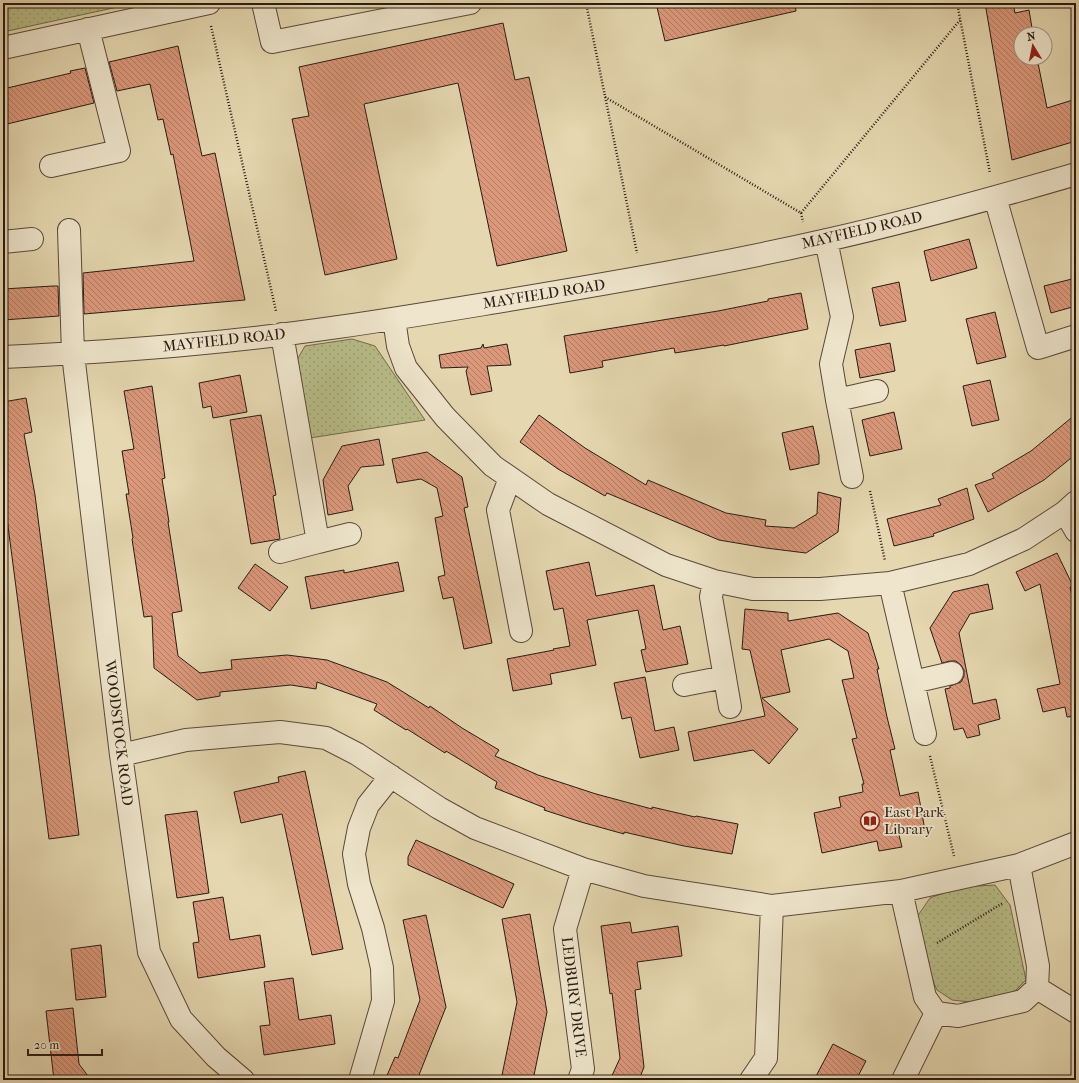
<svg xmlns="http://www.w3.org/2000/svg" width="1079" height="1083" font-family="'IM FELL French Canon',serif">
<defs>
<pattern id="grass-dots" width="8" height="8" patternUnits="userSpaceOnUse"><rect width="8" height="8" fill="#b8bd88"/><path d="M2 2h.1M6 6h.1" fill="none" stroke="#9ea274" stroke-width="1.8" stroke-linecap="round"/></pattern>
<pattern id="building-back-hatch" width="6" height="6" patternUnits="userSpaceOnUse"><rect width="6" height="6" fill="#db987b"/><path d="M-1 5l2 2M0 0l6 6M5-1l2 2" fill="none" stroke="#b27b64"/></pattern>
</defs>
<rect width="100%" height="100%" fill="#e5d7b0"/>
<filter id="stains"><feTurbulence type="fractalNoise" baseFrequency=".005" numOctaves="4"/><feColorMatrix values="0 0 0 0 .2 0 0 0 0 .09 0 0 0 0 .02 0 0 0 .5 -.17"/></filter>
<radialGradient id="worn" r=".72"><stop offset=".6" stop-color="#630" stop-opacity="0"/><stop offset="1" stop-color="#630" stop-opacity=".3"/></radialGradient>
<!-- grass -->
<path fill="url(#grass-dots)" stroke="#716c4e" d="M3 3H136L3 32Z
M352 339 375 346 425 420 310 438 297 360 305 346Z
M995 885 1010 905 1026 980 1013 993 979 1003 952 1000 937 990 927 968 917 919 919 914 930 898 960 887Z"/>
<!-- building -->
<path fill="url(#building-back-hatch)" stroke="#2a1a13" d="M656 3H795L796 11 665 41Z
M985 3H1013L1015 13 1029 10 1033 34H1021V58H1037L1047 108 1076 99V141L1012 160Z
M503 23 515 80 529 77 567 251 497 266 458 83 364 104 397 259 325 275 292 119 309 116 299 67Z
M178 46 202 156 215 153 245 300 84 314 83 273 194 261 173 154 171 155 163 119 158 120 150 84 117 91 109 62Z
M85 68 94 103 3 125V89L71 73 70 71Z
M969 239 977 268 931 281 924 251Z
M1076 278V306L1051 313 1044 286Z
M899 282 906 321 880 326 872 288Z
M53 286H58L59 316 3 320V289Z
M801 293 808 329 724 346V345L675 353 674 348 602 361 603 367 570 373 564 336 718 311 768 301V299Z
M995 312 1006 357 977 364 966 319Z
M890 343 895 371 860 378 855 350Z
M483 344 484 348 507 344 511 365 487 366 492 391 471 395 466 371 468 367 441 368 439 355 481 348Z
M240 375 247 412 213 418 211 406 203 408 199 383Z
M990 380 999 420 972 426 963 386Z
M152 386 165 478 162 479 169 522H168L182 611 172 613 178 656 200 673 232 669 231 660 287 655 327 660 387 682 429 708 430 706 462 728 499 750 495 756 538 775 596 794 652 809V807L695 817 696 816 738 824 732 854 684 846 624 832V834L581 822 544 810 545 808 495 788 497 782 446 751 445 753 407 729 406 730 374 710 377 704 317 682 316 689 291 685 220 692V696L197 700 154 668 152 616 144 617 132 539 133 538 126 494H129L122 451 134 449 124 391Z
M26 398 32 432 24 434 35 495 79 835 49 839 3 488V402Z
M894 412 902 449 870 456 862 420Z
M1076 414V454L1044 480 988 512 975 485 994 478 992 474 1031 451Z
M261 415 276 495 273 496 280 539 251 544 230 420Z
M539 415 585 448 646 485 648 480 726 513 766 520 765 526 794 528 817 514 818 492 841 498 838 532 806 553 766 548 719 540 607 493 605 496 558 469 520 442Z
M813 426 819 455V464L790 470 782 433Z
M379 439 384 465 361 467 348 486 353 510 328 515 323 480 342 446Z
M427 452 462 477 468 507 464 508 492 643 464 649 453 597 443 599 438 577 445 575 435 518 443 516 437 488 421 479 397 483 392 459Z
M967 488 974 519 933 534 934 536 894 546 887 519 941 505 938 499Z
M1057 553 1073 586 1070 587 1076 615V716L1067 717 1065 707 1043 712 1037 689 1060 684 1040 584 1025 591 1016 572Z
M398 562 404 591 311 609 305 577 344 570V573Z
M589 562 596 596 654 585 663 630 680 626 688 664 646 672 641 650 646 649 638 610 587 620 596 665 550 674 552 684 513 691 507 659 554 650 553 649 570 646 563 608 554 610 546 571Z
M255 564 288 587 270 611 238 588Z
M988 584 993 609 970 614 959 633 973 704 996 699 1000 719 978 725 980 735 967 738 963 728 954 730 945 689 950 688V686L961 682 964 676V670L961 665 956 661H950L942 663 930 628 953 592Z
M745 609 788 613V621L838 613 868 633 879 669H877L887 717 895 749 890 750 900 796 918 792 925 830 899 835 902 847 879 851 877 841 822 853 814 813 841 807 839 797 863 792 862 784H864L852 739 857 738 842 680 854 678 848 651 829 639 781 650 790 692 762 698 798 729 769 764 753 750 694 761 688 732 765 716 750 650 742 649Z
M645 677 655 731 674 727 679 750 640 758 631 717 622 719 614 683Z
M305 771 343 949 312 955 282 814 241 823 234 792 279 782 278 777Z
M197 811 209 893 177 898 165 815Z
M416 840 514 884 503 908 408 865V857Z
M223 897 230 940 260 935 265 967 198 978 193 943 199 942 193 902Z
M530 914 547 1012 533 1080H501L517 1002 502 919Z
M426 915 446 1007 417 1080H385L395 1057 398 1058 420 1000 403 920Z
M630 922 632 933 678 926 682 956 637 962 641 989 635 990 644 1067 639 1080H610L620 1058 612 993 610 994 601 926Z
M101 945 106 997 76 1000 71 949Z
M293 978 299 1020 331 1015 335 1044 264 1055 260 1026 270 1025 264 982Z
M73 1008 79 1064 91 1080H54L46 1011Z
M833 1044 866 1061 856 1080H814Z"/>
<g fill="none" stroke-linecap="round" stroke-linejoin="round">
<defs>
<path id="minor" d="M263 3 272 42 470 3
M3 48 209 3
M51 166 119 151 88 29
M995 197 1038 348 1076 336
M69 230 73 354 121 755 149 952 181 1019 216 1057 243 1080
M826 240 842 317 831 364 837 400 852 477
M3 242 32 239
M394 319 398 346 406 368 445 417 493 466 548 504 666 565 714 581 753 589H820L890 583 969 564 1024 539 1065 512 1076 502
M282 334 318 542 350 534
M3 357C67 354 131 350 194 344 300 335 405 317 509 300 616 282 722 264 827 240 911 221 994 198 1076 174
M837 400 877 391
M510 478 498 510 521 631
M1065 512 1076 531
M280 552 318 542
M714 581 711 597 730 707
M890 583 925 734
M913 682 952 673
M684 685 725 677
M121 755 186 740 280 732 326 738 357 754 439 808 475 828 583 869 644 886 772 906 901 891 1019 865 1076 843
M1019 865 1038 966 1037 988
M901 891 925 997 936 1013
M1037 988 1076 1012
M936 1013 958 1016 1023 1001 1037 988
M360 1080 383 1001 382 968 373 928 359 884 354 854 359 828 368 805 391 776
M579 1080 583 1069 565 929 583 869
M751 1080 766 1058 772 906
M903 1080 936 1013"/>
</defs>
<!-- minor casing -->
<use href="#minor" stroke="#59493a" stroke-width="24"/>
<!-- path -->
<path stroke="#2a1a13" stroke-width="2.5" stroke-dasharray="1 2" stroke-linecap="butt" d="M586 3 637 253
M957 3 990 173
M211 26 276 311
M605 97 801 213 960 20
M801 213 803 222
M870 491 885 561
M930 756 954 856
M937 943 1003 903"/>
<!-- minor -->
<use href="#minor" stroke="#eee5cc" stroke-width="22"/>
</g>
<!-- icons -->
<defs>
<symbol id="library-ring" viewBox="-11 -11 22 22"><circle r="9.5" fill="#eee5cc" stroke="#8f2418" stroke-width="1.5"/><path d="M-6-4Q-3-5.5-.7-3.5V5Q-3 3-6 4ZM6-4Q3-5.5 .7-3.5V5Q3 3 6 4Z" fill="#8f2418"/></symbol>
</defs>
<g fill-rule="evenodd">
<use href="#library-ring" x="859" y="810" width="22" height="22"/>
</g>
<g text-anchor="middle" stroke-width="3.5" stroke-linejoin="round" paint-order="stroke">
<!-- street labels -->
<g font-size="15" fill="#2a1a13" stroke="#eee5cc">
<text transform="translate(862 230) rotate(-13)" y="5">MAYFIELD ROAD</text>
<text transform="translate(544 294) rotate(-9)" y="5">MAYFIELD ROAD</text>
<text transform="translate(224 340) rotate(-6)" y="5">MAYFIELD ROAD</text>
<text transform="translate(119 733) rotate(83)" y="5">WOODSTOCK ROAD</text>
<text transform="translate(574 997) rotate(83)" y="5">LEDBURY DRIVE</text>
</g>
<!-- poi labels -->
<g font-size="15" fill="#2a1a13" stroke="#eee5cc" text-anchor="start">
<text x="884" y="817">East Park<tspan x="884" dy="17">Library</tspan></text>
</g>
</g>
<!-- margin -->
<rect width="1079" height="1083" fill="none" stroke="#e5d7b0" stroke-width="16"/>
<rect x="4" y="4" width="1071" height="1075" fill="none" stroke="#2a1a13" stroke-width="2"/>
<rect x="8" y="8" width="1063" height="1067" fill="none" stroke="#2a1a13"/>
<!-- north arrow -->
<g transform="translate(1033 46) rotate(350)"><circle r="19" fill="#eee5cc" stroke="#a09482"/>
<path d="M0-3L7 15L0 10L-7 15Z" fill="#8f2418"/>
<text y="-6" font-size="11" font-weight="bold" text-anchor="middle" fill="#2a1a13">N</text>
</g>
<!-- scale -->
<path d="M28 1049v6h74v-6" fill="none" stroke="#2a1a13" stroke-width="2"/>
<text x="34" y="1049" font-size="12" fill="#2a1a13" stroke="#eee5cc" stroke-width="3" paint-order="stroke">20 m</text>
<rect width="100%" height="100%" filter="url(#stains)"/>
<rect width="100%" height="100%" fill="url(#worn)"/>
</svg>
